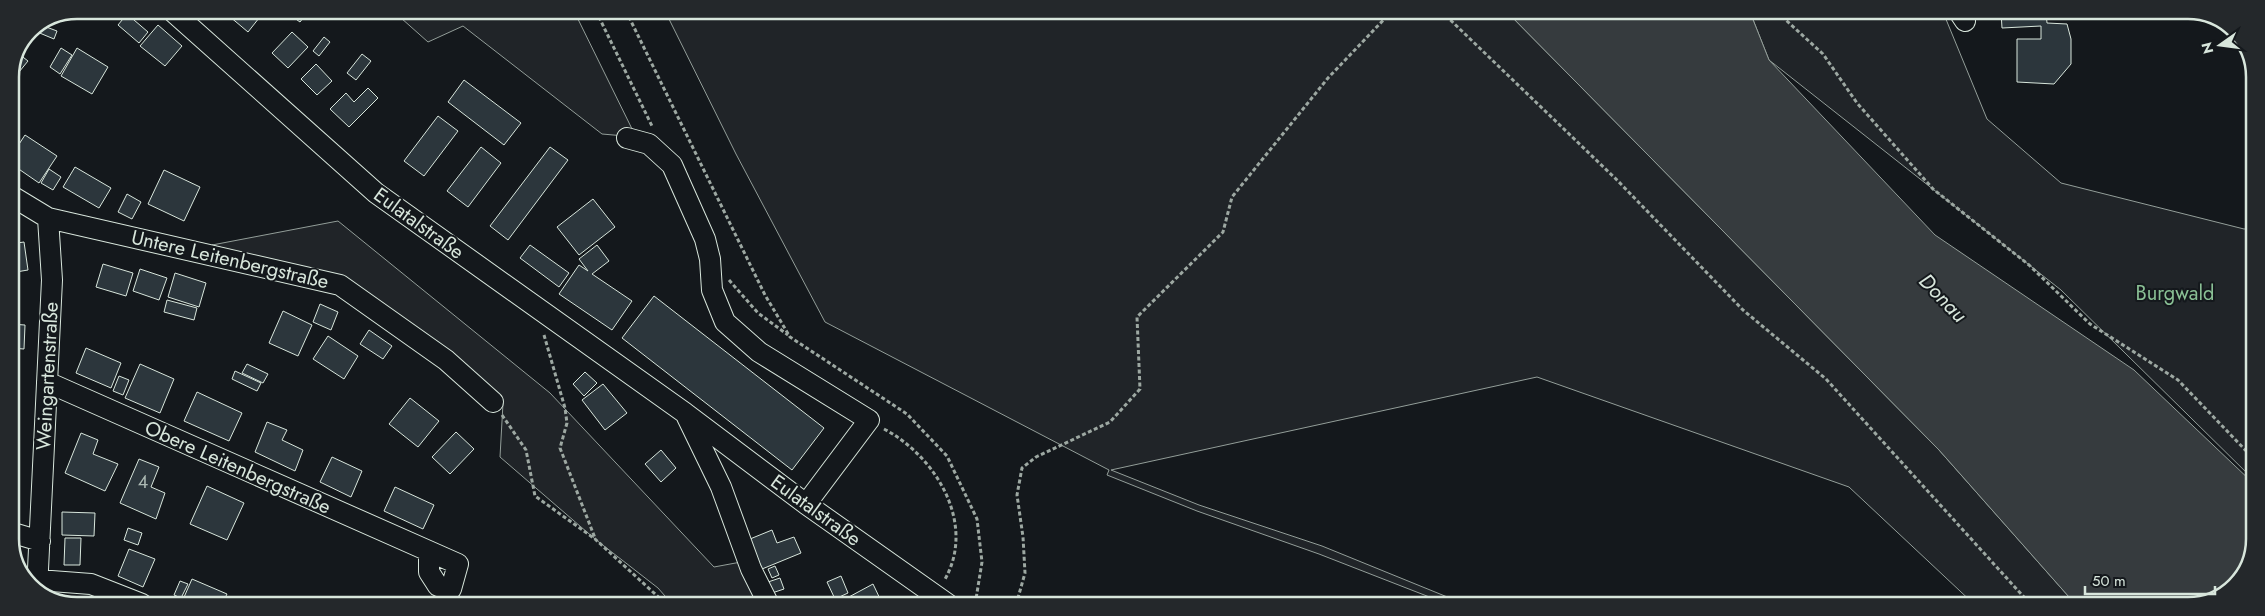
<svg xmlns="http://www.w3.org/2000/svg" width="2265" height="616" font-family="Jost,sans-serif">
<rect width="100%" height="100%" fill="#14181c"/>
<!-- green -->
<path fill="#202428" stroke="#939e99" d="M392 10 574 11 636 137 602 134 463 26 428 42Z
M665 11H1506L1939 450 2077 606H1976L1849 487 1537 377 1111 470 1199 505 1322 546 1467 605H1450L1319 554 1197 511 1107 475 1109 470 825 322 736 154Z
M1750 12H1943L1987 119 2061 183 2244 229 2254 228 2253 479 2061 290 1769 60Z
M338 221 550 393 714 567 741 562 763 605 672 604 658 588 595 539 500 457 503 403 338 279 212 245Z"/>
<!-- water -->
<path fill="#363b3e" stroke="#939e99" d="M1506 11 1750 12 1769 60 1935 235 2134 370 2253 483V556L2229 592 2189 606H2077L1939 450Z"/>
<!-- building -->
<path fill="#2c363c" stroke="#d8e6dc" d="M234 10H260L263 13 248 32 229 16Z
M294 10H309L300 22 290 15Z
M2001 12H2046L2047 23 2067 24 2071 39V64L2054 84 2017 82V39H2041V26L2002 28Z
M127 14 148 32 139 43 118 25Z
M41 25 57 31 54 39 30 29Z
M158 25 182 46 165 66 140 46Z
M292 32 308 47 288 68 272 53Z
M324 37 330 42 319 56 313 51Z
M61 48 72 55 60 74 50 67Z
M77 48 108 67 92 94 61 76Z
M19 54 28 61 10 83V76Z
M362 54 371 61 356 80 347 73Z
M316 64 332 81 317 95 301 79Z
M464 80 521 123 504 145 448 102Z
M368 88 378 98 349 127 330 109 346 93 354 102Z
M438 116 458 131 424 176 404 161Z
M25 135 57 156 39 183 10 163V158Z
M481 147 501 163 468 207 447 191Z
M550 147 568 160 508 240 490 226Z
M75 167 111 188 99 208 63 187Z
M49 169 61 177 53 190 41 183Z
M164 170 200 187 184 221 148 204Z
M127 194 141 202 132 219 118 212Z
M593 199 615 227 579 255 557 227Z
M24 242 28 270 10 273V244Z
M530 245 569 273 559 287 520 258Z
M597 245 609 261 592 274 632 301 612 330 559 294 579 265 588 271 579 259Z
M103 264 133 273 126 296 96 287Z
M140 269 167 278 159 300 133 291Z
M175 273 206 283 199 307 168 297Z
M654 296 824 428 792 470 622 338Z
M167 300 197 308 194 320 164 312Z
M320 304 338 312 331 330 313 322Z
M283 311 312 325 298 356 269 343Z
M10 324 25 325 24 349 10 348Z
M369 330 392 346 383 359 360 344Z
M328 336 358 356 344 379 313 359Z
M86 348 121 363 111 388 76 373Z
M140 364 174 379 160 413 125 398Z
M247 364 268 374 263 383 242 373Z
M235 371 261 383 257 391 232 379Z
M585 372 597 383 584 396 573 384Z
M119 376 129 380 123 395 113 391Z
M603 384 627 413 605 430 582 400Z
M197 392 242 413 229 441 184 421Z
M410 398 439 421 418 447 389 424Z
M10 402H19V432H16L15 454H10Z
M267 422 287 430 282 440 303 450 295 471 255 452Z
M456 432 474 449 450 474 432 457Z
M81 433 98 440 93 454 118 464 105 491 65 473Z
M661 450 676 468 661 482 645 464Z
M332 457 362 471 351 497 320 482Z
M139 459 159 467 151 487 165 493 156 519 120 503Z
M10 463H17L15 490H10Z
M207 486 244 503 227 540 190 524Z
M395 487 434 505 423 529 384 511Z
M62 512 95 513 94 536 62 535Z
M128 528 142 533 138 545 124 540Z
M772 530 777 543 794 537 801 553 762 569 750 539Z
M65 538H81L80 565H64Z
M129 549 155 559 143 587 118 576Z
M775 566 779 575 772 578 768 569Z
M841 576 848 593 835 599 827 582Z
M780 578 784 589 772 593 768 582Z
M192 579 227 594 222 604H181Z
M180 581 188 584 181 598 174 595Z
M873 584 883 605H850L847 598Z
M251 598 264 604H248Z"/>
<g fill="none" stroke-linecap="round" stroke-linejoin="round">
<defs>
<path id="minor" d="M171 10 376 193 685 413 806 504 949 605
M1959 12 1965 21
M627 138 649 144 672 165 705 239 710 259 712 290 725 322 759 352 869 420 806 504
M10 195 48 218 52 280 37 590
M48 218 340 285 446 360 493 402
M47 382 458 564 451 589 438 586 429 572V552
M687 417 721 487 751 569 769 605
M10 532 40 541
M38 580 91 584 142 604"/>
</defs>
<!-- minor casing -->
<use href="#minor" stroke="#d8e6dc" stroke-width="22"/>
<!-- path -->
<path stroke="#9da8a2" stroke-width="3" stroke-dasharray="4 2.5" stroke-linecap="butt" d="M596 11 652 126
M626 11 765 295 790 337 907 414 947 456 977 519 982 562 975 605
M1441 11 1616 179 1743 310 1826 379 2032 606
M1777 12 1823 54 1857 103 1933 189 2029 265 2090 324 2178 380 2253 458
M729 280 758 313 788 335
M544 335 565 408 567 423 560 448 595 538
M502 415 526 450 535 496 595 539 666 604
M884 429C937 457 977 525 944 581
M1016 605 1025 573 1023 537 1017 495 1022 468 1036 457 1110 422 1140 389 1137 317 1223 232 1232 197 1328 78 1392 11"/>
<!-- minor -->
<use href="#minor" stroke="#14181c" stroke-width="20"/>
</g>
<g text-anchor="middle" stroke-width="4" stroke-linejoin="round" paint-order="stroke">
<!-- number labels -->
<g font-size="18" fill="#adbab4">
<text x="143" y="488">4</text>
</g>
<!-- street labels -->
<g font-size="20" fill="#d8e6dc" stroke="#14181c">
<text transform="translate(419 223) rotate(36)" y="7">Eulatalstraße</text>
<text transform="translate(230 259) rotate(13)" y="7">Untere Leitenbergstraße</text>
<text transform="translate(47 376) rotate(-87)" y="7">Weingartenstraße</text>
<text transform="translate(238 467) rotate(24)" y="7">Obere Leitenbergstraße</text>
<text transform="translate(816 510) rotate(36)" y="7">Eulatalstraße</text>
</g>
<!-- park labels -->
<g font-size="20" fill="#8ac095" stroke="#14181c">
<text x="2175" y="300">Burgwald</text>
</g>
<!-- water labels -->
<g font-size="21" font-style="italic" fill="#d8e6dc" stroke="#14181c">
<text transform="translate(1943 298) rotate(46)" y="7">Donau</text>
</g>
</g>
<!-- crop -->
<path d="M0 0H2265V616H0ZM77 19H2188A58 58 0 0 1 2246 77V539A58 58 0 0 1 2188 597H77A58 58 0 0 1 19 539V77A58 58 0 0 1 77 19Z" fill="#24282b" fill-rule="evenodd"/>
<path fill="none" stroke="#d8e6dc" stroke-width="2.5" d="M77 19H2188A58 58 0 0 1 2246 77V539A58 58 0 0 1 2188 597H77A58 58 0 0 1 19 539V77A58 58 0 0 1 77 19Z"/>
<!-- north arrow -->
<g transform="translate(2220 45) rotate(256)" stroke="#14181c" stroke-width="4" paint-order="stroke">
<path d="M0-4L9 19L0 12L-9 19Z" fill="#d8e6dc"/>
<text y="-8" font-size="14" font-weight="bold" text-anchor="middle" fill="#d8e6dc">N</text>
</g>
<!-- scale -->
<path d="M2085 586v8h130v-8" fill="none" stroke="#d8e6dc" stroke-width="2.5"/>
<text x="2092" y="586" font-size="15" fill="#d8e6dc" stroke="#14181c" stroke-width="4" paint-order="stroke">50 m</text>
</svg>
